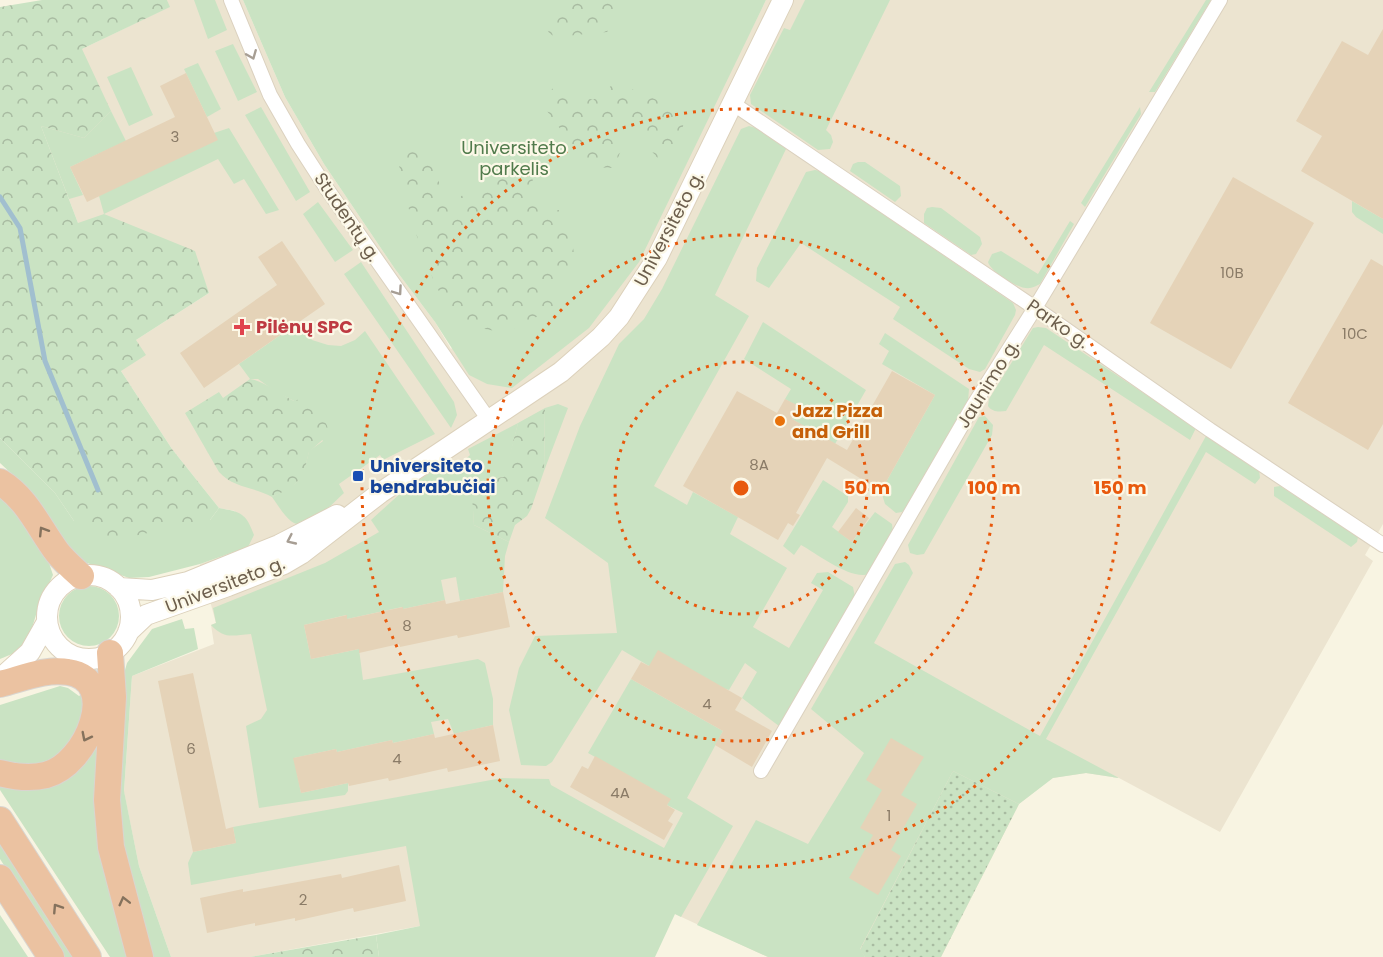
<svg xmlns="http://www.w3.org/2000/svg" width="1383" height="957" font-family="Poppins,sans-serif">
<defs>
<pattern id="forest-crowns" width="20" height="18" patternUnits="userSpaceOnUse" patternTransform="scale(1.5)"><rect width="20" height="18" fill="#cae3c3"/><path d="M2 6a3 3 0 1 1 6 0M12 15a3 3 0 1 1 6 0" fill="none" stroke="#a8bba1"/></pattern>
<pattern id="garden-dots" width="8" height="8" patternUnits="userSpaceOnUse" patternTransform="scale(1.5)"><rect width="8" height="8" fill="#cae3c3"/><path d="M2 2h.1M6 6h.1" fill="none" stroke="#a8bba1" stroke-width="1.8" stroke-linecap="round"/></pattern>
</defs>
<rect width="100%" height="100%" fill="#f8f4e2"/>
<!-- residential -->
<path fill="#ece4d0" d="M167 0H243L285 97 324 164 395 269 435 322 451 349 718 96 766 0H1383V524L1365 555 1373 561 1220 832 1119 778 1086 773 1052 778 1019 804 941 957H768L675 914 420 926 250 957H171L139 866 124 792 132 676 214 644 211 625 216 623 200 564 248 547 235 511 219 508 172 449 121 371 136 340 209 293 201 272 78 223 41 126 82 49 169 7Z"/>
<!-- green -->
<path fill="#cae3c3" d="M194 0H215L227 30 208 39Z
M243 0H766L639 262 589 328 512 388 487 384 469 375 435 322 395 269 324 164 285 97Z
M805 0H890L826 130 831 135 833 142 830 149 818 150 751 104 750 95 784 28 790 30Z
M1206 0H1211L1155 92H1149Z
M233 44 257 92 238 101 215 51Z
M198 63 221 109 207 117 184 69Z
M131 67 153 115 129 126 107 77Z
M261 107 310 192 296 201 245 115Z
M1140 107 1141 114 1085 207 1081 203Z
M111 111 126 141 70 167 83 195 69 199 41 126 84 138Z
M749 126 756 128 787 147 715 295 749 316 654 486 687 505 693 492 738 517 730 534 787 568 753 627 789 648 823 590 811 583 817 573 828 572 853 587 855 597 779 726 742 698 757 672 745 663 729 690 649 666 622 650 552 762 546 766 521 765 509 710 519 668 535 636 617 633 608 563 545 518 580 426 619 344 644 319 662 289 741 129Z
M229 128 279 210 266 214 244 179 234 184 218 159 104 214 99 196 214 133Z
M858 162H865L900 186 901 196 895 202 850 171 853 164Z
M815 170 820 171 1013 303 1016 310 1015 315 985 369 980 372 969 369 893 319 900 307 801 243 769 288 756 281 757 268 806 172Z
M1352 201 1383 219V234L1356 217 1352 212Z
M318 202 353 250 335 262 303 214Z
M932 207 941 208 980 237 982 244 976 254 971 255 924 223V214L927 208Z
M1070 221 1074 224 1040 284C1038 285 1032 288 1030 288 1019 290 991 272 988 262L992 254 1001 251 1038 274Z
M361 262 454 402 457 415 451 428 344 274Z
M299 322 312 340 328 345 341 346 355 340 365 331 435 434 383 460 380 455 339 484 344 493C334 502 308 531 294 523 285 518 278 505 272 497 300 483 302 482 309 451L323 441 294 401 276 392 258 379H250L239 364Z
M763 322 866 390 835 444 792 419 799 407 785 399 791 389 744 359Z
M1038 327 1046 328 1196 428 1190 440 1044 345 1006 411C999 412 992 412 988 406L989 399 1033 328Z
M885 333 969 389 968 401 908 507 902 512 896 513 885 504 881 491 935 395 882 364 889 351 879 344Z
M558 404 568 408 544 471 545 408Z
M985 416 993 425 992 435 924 554 917 555 910 553 908 545 979 417Z
M518 423 505 477 472 481 474 525 509 542 505 556 503 592 460 601 456 577 441 580 445 600 403 609 402 607 347 619 346 615 304 625 311 659 359 649 363 680 478 659 485 663 493 699V725L454 734 448 719 431 722 434 734 393 743 392 740 337 752 336 749 294 758 301 793 348 783V791L345 795 259 808 246 726 261 719 267 710 251 634C233 635 225 640 211 625L216 623 213 608 325 563 379 532 371 520 403 491 447 461 456 468 470 455 468 449Z
M1206 436 1259 470 1260 478 1255 484 1206 452 1046 739 1119 778 1086 773 1053 778 1019 804 953 771 860 949 865 957H768L697 925 756 820 808 844 864 753 811 709 895 564 905 562 909 565 913 573 874 643 1040 736Z
M0 438 55 493 74 521 210 520 219 508C241 512 246 513 254 535L248 547 200 564 149 577 129 578 76 559 31 492 0 463Z
M823 480 848 496V502L832 527 852 542 875 512 892 524 893 532 869 574C852 581 816 553 801 545L794 555 783 546Z
M1280 486 1358 537 1357 542 1351 547 1274 496V487Z
M0 494 26 518 48 560 53 575 39 605 28 641 12 654 0 659Z
M59 616a30 30 0 1 1 60 0a30 30 0 1 1-60 0Z
M182 619 185 629 194 628 198 649 132 676 124 791 139 866 171 957H151L125 865 116 807 123 677 127 663 152 629Z
M631 679 723 731 687 798 733 826 681 917 675 914 655 957H379L376 935 420 926 406 846 191 885 188 863 193 852 236 843 233 827 502 778 549 779 551 785 664 848 683 813 667 805 670 799 588 753Z
M60 686 68 688 79 696 85 692 80 735 50 763 23 769 0 763V705Z
M103 734 129 957H110L0 790V783L26 788Z
M0 842 75 957H64L0 859Z
M0 915 28 957H0Z"/>
<!-- forest -->
<path fill="url(#forest-crowns)" d="M42 0H167L170 7 82 49 111 111 84 138 41 126 78 223 104 214 195 251 209 293 136 340 146 355 121 371 172 449 219 508 210 520 110 541 74 521 55 493 0 438V7Z
M561 0H618L622 8 619 16 607 32 555 37 549 33 546 26Z
M611 86H624L686 112 681 136 674 153 660 161 649 148 640 127 626 120 616 126 623 145 614 168 591 167 561 148V130L547 111 546 97 553 88 565 90 593 100Z
M413 146 427 149 444 196 450 202 511 170 532 177 539 210H561L569 225 577 270H567L555 279 554 290 558 306 505 333 480 328 454 312 436 287 412 223 398 161Z
M250 379C262 380 282 395 294 401L314 394 330 433 309 452 303 476 291 488 272 497C255 487 233 488 219 472L185 413 219 392 223 398Z
M545 408 544 471 531 509 527 516 515 525 509 542 474 525 471 481 504 477 518 423Z
M376 935 379 957H250Z"/>
<!-- garden -->
<path fill="url(#garden-dots)" d="M953 771 1019 804 941 957H865L860 950Z"/>
<g fill="none" stroke-linecap="round" stroke-linejoin="round">
<!-- stream -->
<path stroke="#a1bfcf" stroke-width="5" d="M0 197 20 228 45 361 98 490"/>
</g>
<!-- building -->
<path fill="#e5d3b8" d="M1383 29V219L1301 171 1322 136 1296 121 1342 41 1368 55Z
M186 73 218 140 87 202 70 167 175 117 160 86Z
M1233 177 1314 223 1231 369 1150 323Z
M282 241 325 304 204 388 180 353 277 285 258 257Z
M1371 259 1383 266V424L1368 450 1288 403Z
M892 371 935 395 881 491 827 458 796 513 800 515 793 526 788 523 778 540 683 486 737 391 777 413 785 399 799 406 792 419 847 450Z
M856 508 869 518 852 542 838 532Z
M503 592 510 627 458 638 457 635 400 647 399 644 359 653V649L311 659 304 625 347 615V619L403 607V609L445 600 446 604Z
M658 650 742 698 735 710 772 731 752 767 715 745 723 731 631 679 641 662 649 666Z
M193 673 226 829 233 827 236 843 193 852 158 681Z
M493 725 500 761 448 772 447 768 389 781 388 778 349 786 348 783 301 793 293 758 336 749 337 752 392 740 393 743 434 734 435 738Z
M891 738 924 757 901 795 917 804 891 850 901 856 878 895 849 878 873 835 860 828 882 790 866 780Z
M595 756 671 799 667 805 675 810 668 821 673 824 664 840 570 787 582 766 588 769Z
M399 865 406 901 354 912 353 908 295 921V918L255 926V923L207 933 200 898 243 889V892L341 874 342 878Z"/>
<g fill="none" stroke-linecap="round" stroke-linejoin="round">
<defs>
<path id="street" d="M231 0 270 95 298 144 327 189 489 420
M732 103 1035 308 1210 430 1383 545
M761 771 973 406 1035 308 1220 0"/>
<path id="secondary" d="M47 617a42 42 0 1 1 84 0a42 42 0 1 1-84 0Z
M119 588 152 590 188 582 279 545 337 515
M128 632 146 615 228 586 284 564 301 554 380 493 561 372 601 337 619 317 657 258 783 0
M0 679 30 652 47 622"/>
<path id="highway" d="M0 482C27 498 39 528 57 552 64 561 72 568 81 576
M110 653 113 697 107 800 111 847 140 957
M0 684C21 679 46 668 68 672 122 680 87 765 46 775 30 779 15 777 0 773
M0 820 88 957
M0 878 51 957"/>
</defs>
<!-- street casing -->
<use href="#street" stroke="#dbd1bf" stroke-width="16"/>
<!-- secondary casing -->
<use href="#secondary" stroke="#dcd1bb" stroke-width="22"/>
<!-- highway casing -->
<use href="#highway" stroke="#d9d5d0" stroke-width="28"/>
<!-- street -->
<use href="#street" stroke="#fff" stroke-width="14"/>
<!-- secondary -->
<use href="#secondary" stroke="#fff" stroke-width="20"/>
<!-- highway -->
<use href="#highway" stroke="#ebc2a1" stroke-width="26"/>
</g>
<!-- one-way arrows -->
<defs><path id="oneway-chevron" d="M-2-3.5L2.5 0L-2 3.5" fill="none" stroke-width="1.6" stroke-linecap="round" stroke-linejoin="round" transform="scale(1.5)"/></defs>
<g stroke="#a79e94">
<use href="#oneway-chevron" transform="translate(252 55) rotate(68)"/>
<use href="#oneway-chevron" transform="translate(398 291) rotate(55)"/>
<use href="#oneway-chevron" transform="translate(291 540) rotate(155)"/>
</g>
<g stroke="#85725d">
<use href="#oneway-chevron" transform="translate(43 531) rotate(-122)"/>
<use href="#oneway-chevron" transform="translate(86 737) rotate(117)"/>
<use href="#oneway-chevron" transform="translate(124 901) rotate(-104)"/>
<use href="#oneway-chevron" transform="translate(57 908) rotate(-123)"/>
</g>
<!-- distance rings -->
<g fill="none" stroke="#e8590c" stroke-width="3" stroke-dasharray="3 6">
<circle cx="741" cy="488" r="126"/>
<circle cx="741" cy="488" r="253"/>
<circle cx="741" cy="488" r="379"/>
</g>
<!-- markers -->
<path fill="#e0444e" stroke="#fcf8e7" stroke-width="2" d="M239 318h6v6h6v6h-6v6h-6v-6h-6v-6h6z"/>
<circle fill="#e8710a" stroke="#fcf8e7" stroke-width="2" cx="780" cy="421" r="6"/>
<rect fill="#1a4fb4" stroke="#fcf8e7" stroke-width="2" x="352" y="470" width="12" height="12" rx="3"/>
<g text-anchor="middle" stroke-width="4.5" stroke-linejoin="round" paint-order="stroke">
<!-- number labels -->
<g font-size="15" fill="#8a7b67">
<text x="175" y="142">3</text>
<text x="1232" y="278">10B</text>
<text x="1355" y="339">10C</text>
<text x="759" y="470">8A</text>
<text x="407" y="631">8</text>
<text x="707" y="709">4</text>
<text x="191" y="754">6</text>
<text x="397" y="764">4</text>
<text x="620" y="798">4A</text>
<text x="889" y="821">1</text>
<text x="303" y="905">2</text>
</g>
<!-- park labels -->
<g font-size="18" fill="#517b4c" stroke="#fcf8e7">
<text x="514" y="154">Universiteto<tspan x="514" dy="21">parkelis</tspan></text>
</g>
<!-- street labels -->
<g font-size="18" fill="#6c5e4c" stroke="#fcf8e7">
<text transform="translate(347 217) rotate(56)" y="6">Studentų g.</text>
<text transform="translate(669 229) rotate(-62)" y="6">Universiteto g.</text>
<text transform="translate(1058 324) rotate(35)" y="6">Parko g.</text>
<text transform="translate(988 384) rotate(-58)" y="6">Jaunimo g.</text>
<text transform="translate(225 585) rotate(-21)" y="6">Universiteto g.</text>
</g>
<!-- health labels -->
<g font-size="18" font-weight="bold" fill="#be3a42" stroke="#fcf8e7" text-anchor="start">
<text x="256" y="333">Pilėnų SPC</text>
</g>
<!-- food labels -->
<g font-size="18" font-weight="bold" fill="#c56008" stroke="#fcf8e7" text-anchor="start">
<text x="792" y="417">Jazz Pizza<tspan x="792" dy="21">and Grill</tspan></text>
</g>
<!-- transit labels -->
<g font-size="18" font-weight="bold" fill="#164399" stroke="#fcf8e7" text-anchor="start">
<text x="370" y="472">Universiteto<tspan x="370" dy="21">bendrabučiai</tspan></text>
</g>
</g>
<circle cx="741" cy="488" r="9" fill="#e8590c" stroke="#fcf8e7" stroke-width="3"/>
<g font-size="18" text-anchor="middle" font-weight="bold" fill="#e8590c" stroke="#fcf8e7" stroke-width="4.5" stroke-linejoin="round" paint-order="stroke">
<text x="867" y="494">50 m</text>
<text x="994" y="494">100 m</text>
<text x="1120" y="494">150 m</text>
</g>
</svg>
